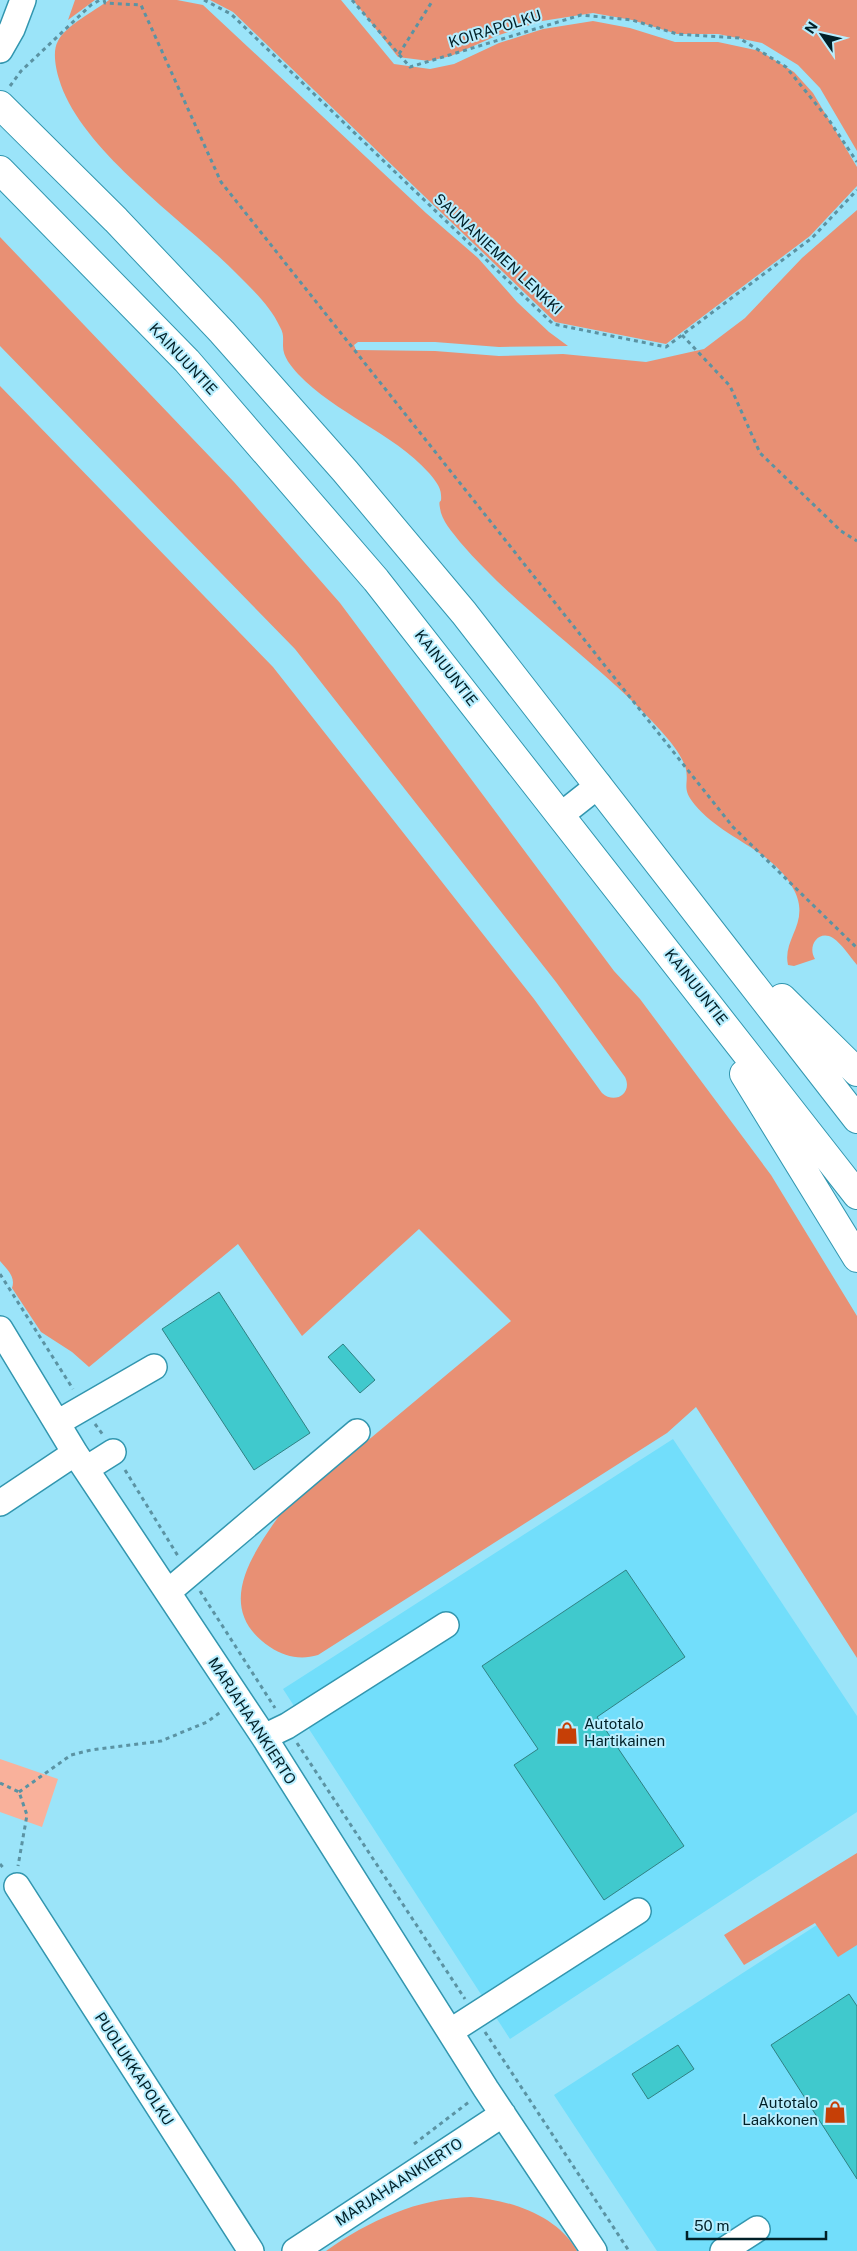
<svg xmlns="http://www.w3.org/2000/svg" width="857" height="2251" font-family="'Public Sans',sans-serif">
<rect width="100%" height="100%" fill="#9be4f9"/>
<!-- built -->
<path fill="#72defb" d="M673 1439 857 1716V1812L510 2039 283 1689Z
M857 1899V2251H657L554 2095Z"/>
<!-- green -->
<path fill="#f9b19b" d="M0 1759 58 1779 42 1827 0 1812Z"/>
<!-- forest -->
<path fill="#e89074" d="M75 0H95L68 20Z
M109 0H177L203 5 426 213 478 258 517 302 549 332 568 346 499 347 435 342H358L354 345 356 350 435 351 499 356 563 354 646 362 704 349 745 318 802 258 857 210V965C850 957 842 944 833 938 818 929 807 947 815 959L794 966 788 965C782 938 811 923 794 890 774 850 723 839 695 805 681 788 689 786 686 769 682 755 670 741 661 731 599 662 520 612 460 542 453 533 441 520 440 508 438 497 442 506 441 495 441 487 434 479 429 473 392 432 336 414 298 374 291 366 283 357 283 346 283 338 284 334 280 327 271 307 254 291 239 276 187 222 80 151 59 79 56 69 52 51 58 41 65 26 96 10 109 0Z
M210 0H341L394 64 430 69 454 64 499 43 543 29 593 21 630 28 675 42H718L760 51 794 72 813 93 857 167V186L810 236 666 344 555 322 233 12Z
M353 0H857V151L820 88 798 65 762 43 718 34H677L632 20 593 13 542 21 496 36 451 56 429 61 398 57Z
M0 237 234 482 340 603 614 971 640 999 771 1175 857 1316V1658L696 1407 667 1433 318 1655C301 1660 285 1657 270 1647 213 1609 252 1554 281 1513L511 1321 419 1229 302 1336 238 1244 89 1367 72 1352 41 1332 12 1288C16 1277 7 1269 0 1261V386L273 667 534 999 602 1093C615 1105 633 1093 625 1077L556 982 295 649 0 346Z
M857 1853V1945L838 1957 815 1923 744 1965 724 1935Z
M471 2197C510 2200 557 2215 577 2251H326C368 2221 418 2198 471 2197Z"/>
<!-- building -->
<path fill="#40c9cd" stroke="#2f8183" d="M219 1292 310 1433 254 1470 162 1329Z
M343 1344 375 1380 360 1393 328 1357Z
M626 1570 685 1657 597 1717 684 1846 604 1900 514 1765 538 1749 482 1666Z
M849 1994 857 2006V2179L771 2045Z
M678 2045 694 2069 648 2099 632 2074Z"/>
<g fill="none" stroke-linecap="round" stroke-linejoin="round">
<defs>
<path id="minor" d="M0 50 12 29 23 0
M561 815 599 785
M0 1329 75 1453 264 1737 486 2089 594 2251
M57 1423 154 1367
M86 1469 113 1452
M0 1503 75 1453
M168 1592 357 1432
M264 1737 287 1726 446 1625
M17 1886 251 2251
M451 2031 638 1911
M295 2251 503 2114
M723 2251 757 2229"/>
<path id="highway" d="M0 105 116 220 222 332 345 471 464 613 857 1119
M0 170 187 361 376 580 857 1195
M782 998 857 1072
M744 1074 857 1258"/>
</defs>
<!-- minor casing -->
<use href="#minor" stroke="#3296af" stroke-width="28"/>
<!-- highway casing -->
<use href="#highway" stroke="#3296af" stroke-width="30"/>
<!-- path -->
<path stroke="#5b93a3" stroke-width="3" stroke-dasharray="4 4" stroke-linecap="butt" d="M104 0 105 3 141 5 221 182 733 827 857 948
M204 0 231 14 553 324 666 347 812 238 857 190
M352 0 410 67 581 15 632 20 677 34 739 38 786 67 829 120 857 162
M399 54 433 0
M10 86 21 71 91 5 100 0
M682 335 730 386 760 453 841 531 857 541
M0 1274 73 1389
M95 1424 103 1435
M125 1470 178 1556
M200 1591 275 1708
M297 1743 465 1999
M0 1783 19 1792 27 1815 18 1866
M19 1792 71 1755 91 1750 161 1741 207 1722 222 1711
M0 1864 5 1870
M485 2032 629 2251
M414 2144 469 2102"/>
<!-- minor -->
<use href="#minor" stroke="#fff" stroke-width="25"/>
<!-- highway -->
<use href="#highway" stroke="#fff" stroke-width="28"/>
</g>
<!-- icons -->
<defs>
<symbol id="shop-bare" viewBox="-9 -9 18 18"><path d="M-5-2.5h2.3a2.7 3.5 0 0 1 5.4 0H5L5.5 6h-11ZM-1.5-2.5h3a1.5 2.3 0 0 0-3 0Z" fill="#c63f06" stroke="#b9eefe" stroke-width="2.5" paint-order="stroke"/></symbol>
</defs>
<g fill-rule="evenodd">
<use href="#shop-bare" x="551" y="1717" width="32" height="32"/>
<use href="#shop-bare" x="819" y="2096" width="32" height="32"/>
</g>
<g text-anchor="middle" stroke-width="4" stroke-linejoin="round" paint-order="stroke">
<!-- street labels -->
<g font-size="15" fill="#012028" stroke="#b9eefe">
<text transform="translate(495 29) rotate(-17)" y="5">KOIRAPOLKU</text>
<text transform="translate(498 254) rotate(43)" y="5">SAUNANIEMEN LENKKI</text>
<text transform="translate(183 359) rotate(47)" y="5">KAINUUNTIE</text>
<text transform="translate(446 668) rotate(52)" y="5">KAINUUNTIE</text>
<text transform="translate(696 987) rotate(52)" y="5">KAINUUNTIE</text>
<text transform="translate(252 1721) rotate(57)" y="5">MARJAHAANKIERTO</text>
<text transform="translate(134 2069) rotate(57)" y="5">PUOLUKKAPOLKU</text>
<text transform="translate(399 2182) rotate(-33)" y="5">MARJAHAANKIERTO</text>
</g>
<!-- poi labels -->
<g font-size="15" fill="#012028" stroke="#b9eefe" text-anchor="start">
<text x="584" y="1729">Autotalo<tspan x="584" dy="17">Hartikainen</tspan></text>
<text x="818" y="2108" text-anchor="end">Autotalo<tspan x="818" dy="17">Laakkonen</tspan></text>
</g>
</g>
<!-- north arrow -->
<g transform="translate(822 35) rotate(304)" stroke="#b9eefe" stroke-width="4" paint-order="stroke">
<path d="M0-4L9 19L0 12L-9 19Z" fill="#012028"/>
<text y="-8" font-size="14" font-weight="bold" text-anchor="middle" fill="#012028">N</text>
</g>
<!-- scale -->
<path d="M687 2231v8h139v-8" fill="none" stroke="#012028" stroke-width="2.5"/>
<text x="694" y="2231" font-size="15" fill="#012028" stroke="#b9eefe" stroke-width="4" paint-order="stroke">50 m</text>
</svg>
